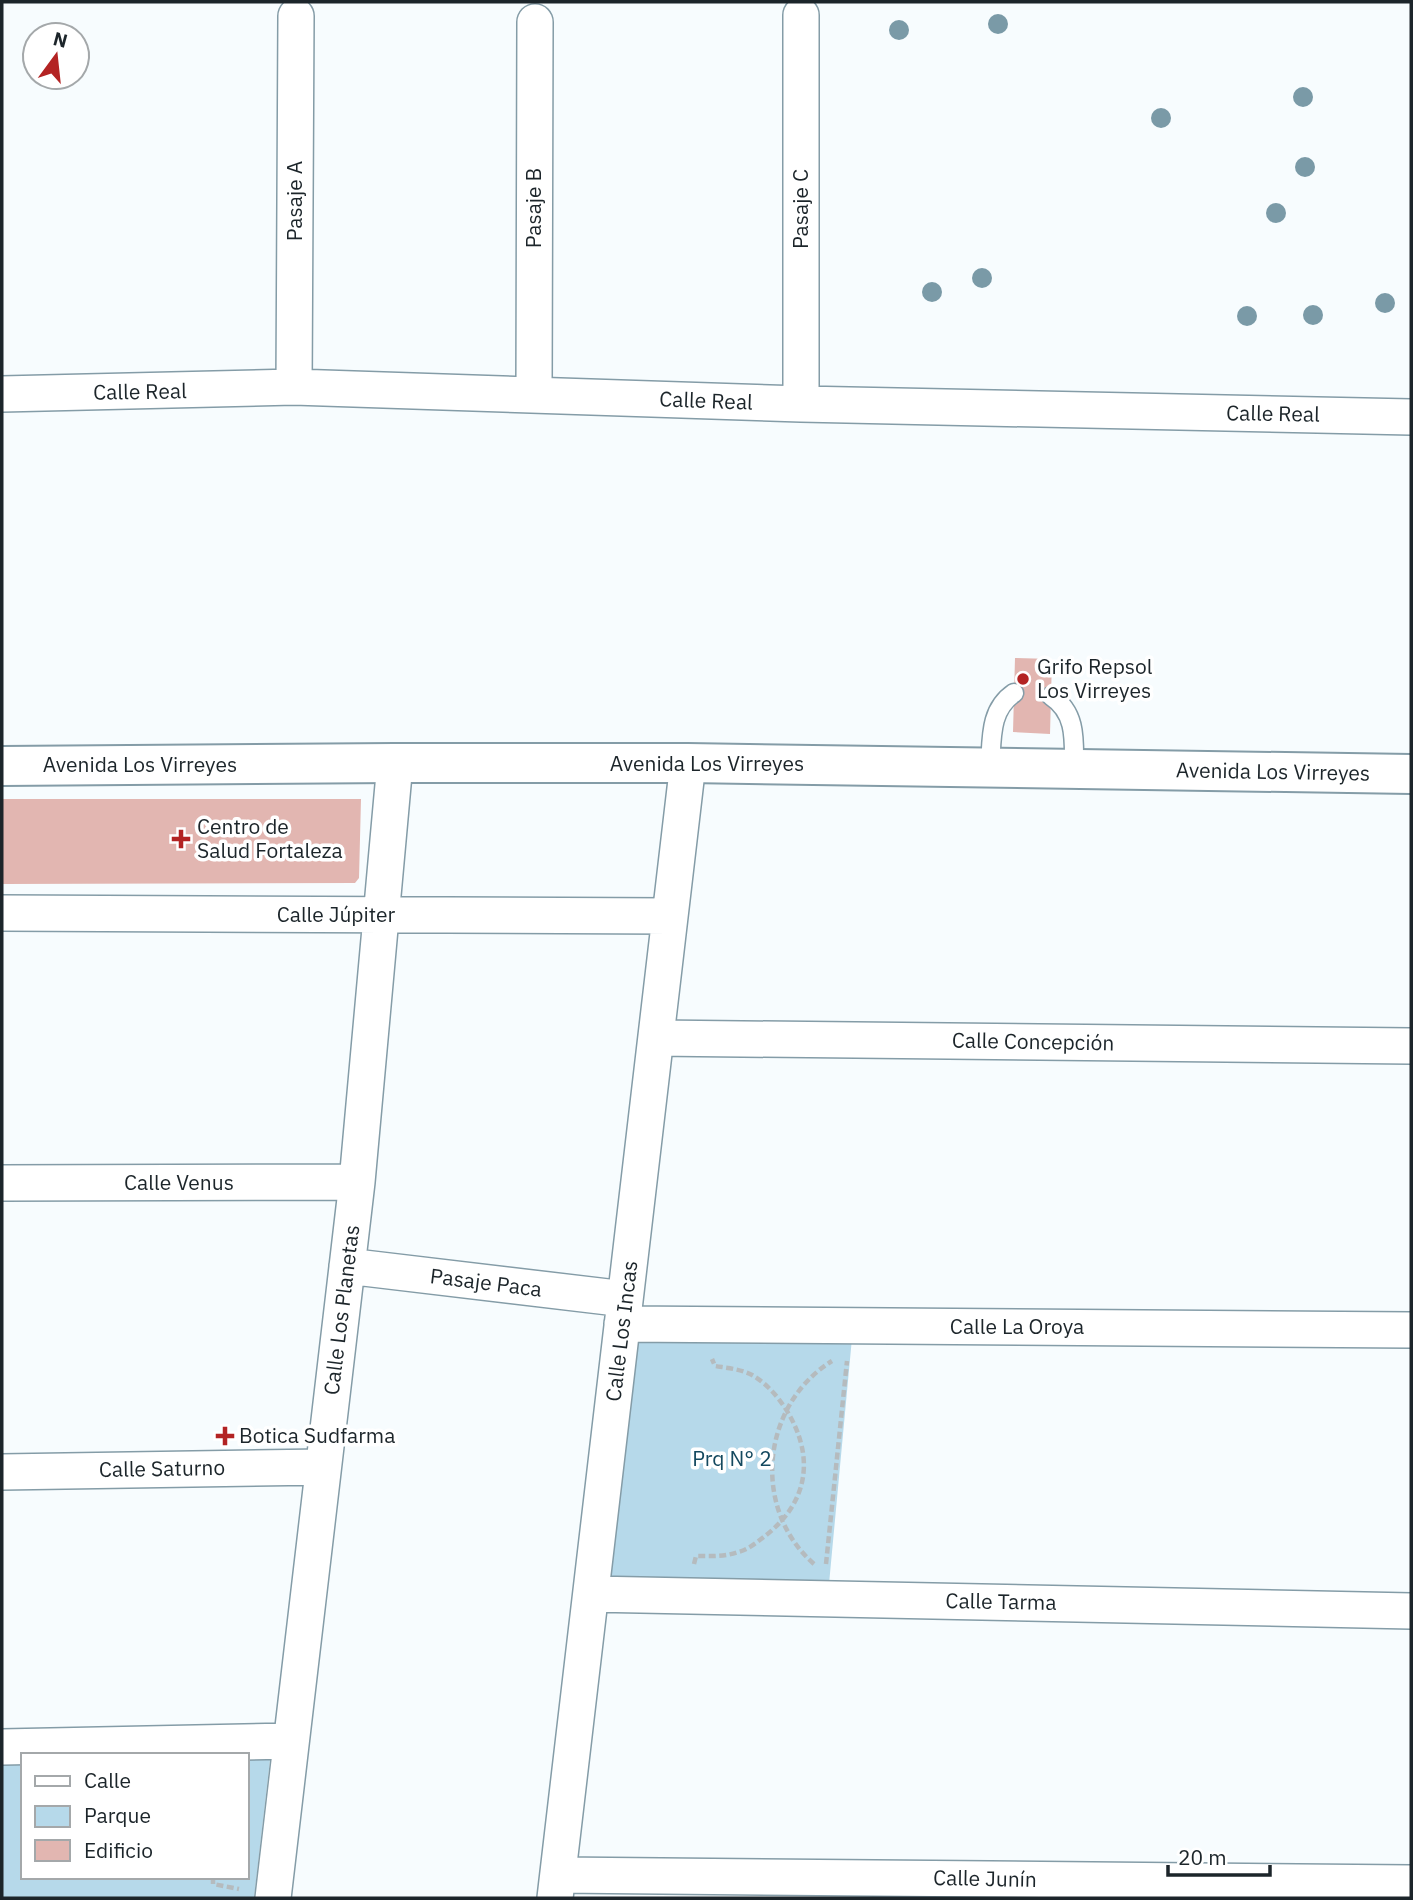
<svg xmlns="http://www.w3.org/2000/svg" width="1413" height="1900" font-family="'IBM Plex Sans',sans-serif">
<rect width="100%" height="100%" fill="#f7fcfe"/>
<!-- green -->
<path fill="#b6d9ea" d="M637 1338H852L829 1584 610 1580Z
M247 1760H270L254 1898H2V1765H23V1877H247Z"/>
<!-- building -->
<path fill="#e2b6b1" d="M1015 658 1052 659 1050 734 1013 732Z
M2 799H361L359 878 355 883 2 884Z"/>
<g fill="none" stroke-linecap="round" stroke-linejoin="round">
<defs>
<path id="service" d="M1051 696C1077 713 1074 741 1074 769
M990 767C992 739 989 710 1014 693"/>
<path id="minor" d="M801 15V404
M294 387 296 16
M2 394 294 387 801 404 1411 417
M534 395 535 22
M2 913 670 916
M656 1038 1411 1046
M2 1183 357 1182
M347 1266 625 1299
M622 1324 1411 1330
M2 1472 323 1467
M591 1594 1411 1611
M2 1747 291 1741
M558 1875 1411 1883
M273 1898 357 1182 395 763
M555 1898 688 763"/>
<path id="tertiary" d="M2 766 395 763H688L1411 774"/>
</defs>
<!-- service casing -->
<use href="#service" stroke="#849ca7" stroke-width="21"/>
<!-- minor casing -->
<use href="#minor" stroke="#849ca7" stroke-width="38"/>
<!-- tertiary casing -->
<use href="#tertiary" stroke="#849ca7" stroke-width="42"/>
<!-- path -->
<path stroke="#b5bbbe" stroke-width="4.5" stroke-dasharray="7 3.5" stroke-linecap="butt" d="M694 1564 696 1556C710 1556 724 1557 738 1552 748 1550 757 1542 765 1536 805 1505 815 1463 791 1418 782 1401 768 1384 752 1375 741 1369 727 1368 715 1366L712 1359
M814 1564C751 1509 761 1405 832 1361
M826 1564 847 1361
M213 1877V1884L239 1889"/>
<!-- service -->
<use href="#service" stroke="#fff" stroke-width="18"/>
<!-- minor -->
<use href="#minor" stroke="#fff" stroke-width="35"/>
<!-- tertiary -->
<use href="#tertiary" stroke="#fff" stroke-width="38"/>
</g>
<!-- trees -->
<g fill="#7a9aa7">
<circle cx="998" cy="24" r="10"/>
<circle cx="899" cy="30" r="10"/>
<circle cx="1303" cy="97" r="10"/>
<circle cx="1161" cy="118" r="10"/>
<circle cx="1305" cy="167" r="10"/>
<circle cx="1276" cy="213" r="10"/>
<circle cx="982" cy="278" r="10"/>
<circle cx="932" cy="292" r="10"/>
<circle cx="1385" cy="303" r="10"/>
<circle cx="1313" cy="315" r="10"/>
<circle cx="1247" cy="316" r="10"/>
</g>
<!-- markers -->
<g fill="#b32323" stroke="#fff" stroke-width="2.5">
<circle cx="1023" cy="679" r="7"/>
<path d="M177.5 828.5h7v7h7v7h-7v7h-7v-7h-7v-7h7z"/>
<path d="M221.5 1425.5h7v7h7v7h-7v7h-7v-7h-7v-7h7z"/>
</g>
<g text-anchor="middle" stroke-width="7" stroke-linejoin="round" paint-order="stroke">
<!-- street labels -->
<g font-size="21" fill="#1c252a" stroke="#fff">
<text transform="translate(295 201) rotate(-90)" y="7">Pasaje A</text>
<text transform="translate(534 208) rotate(-90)" y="7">Pasaje B</text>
<text transform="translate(801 209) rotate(-90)" y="7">Pasaje C</text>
<text transform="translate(140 392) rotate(-1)" y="7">Calle Real</text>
<text transform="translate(706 401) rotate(2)" y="7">Calle Real</text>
<text transform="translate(1273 414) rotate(1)" y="7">Calle Real</text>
<text x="707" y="771">Avenida Los Virreyes</text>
<text x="140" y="772">Avenida Los Virreyes</text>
<text transform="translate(1273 772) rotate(1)" y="7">Avenida Los Virreyes</text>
<text x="336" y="922">Calle Júpiter</text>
<text transform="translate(1033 1042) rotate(1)" y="7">Calle Concepción</text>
<text x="179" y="1190">Calle Venus</text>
<text transform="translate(486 1283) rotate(7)" y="7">Pasaje Paca</text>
<text transform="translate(342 1310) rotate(-83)" y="7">Calle Los Planetas</text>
<text x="1017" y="1334">Calle La Oroya</text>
<text transform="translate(622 1331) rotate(-83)" y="7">Calle Los Incas</text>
<text transform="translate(162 1469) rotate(-1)" y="7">Calle Saturno</text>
<text transform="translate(1001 1602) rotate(1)" y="7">Calle Tarma</text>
<text transform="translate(985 1879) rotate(1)" y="7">Calle Junín</text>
</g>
<!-- poi labels -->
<g font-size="21" fill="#1c252a" stroke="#fff" text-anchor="start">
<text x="1037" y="674">Grifo Repsol<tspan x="1037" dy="24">Los Virreyes</tspan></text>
<text x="197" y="834">Centro de<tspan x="197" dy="24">Salud Fortaleza</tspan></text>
<text x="239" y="1443">Botica Sudfarma</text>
</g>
<!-- park labels -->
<g font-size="21" fill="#14495f" stroke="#fff">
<text x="732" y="1466">Prq N° 2</text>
</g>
</g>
<!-- border -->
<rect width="1413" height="1900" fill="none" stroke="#1c252a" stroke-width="7"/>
<!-- legend -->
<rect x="21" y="1753" width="228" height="126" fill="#ffffff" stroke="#a4a8aa" stroke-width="2"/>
<rect x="35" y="1776" width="35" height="10" fill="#ffffff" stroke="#a4a8aa" stroke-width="2"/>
<text x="84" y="1788" font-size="21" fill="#1c252a">Calle</text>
<rect x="35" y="1806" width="35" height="21" fill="#b6d9ea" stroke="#a4a8aa" stroke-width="2"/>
<text x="84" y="1823" font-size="21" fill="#1c252a">Parque</text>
<rect x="35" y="1840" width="35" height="21" fill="#e2b6b1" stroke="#a4a8aa" stroke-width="2"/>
<text x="84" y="1858" font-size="21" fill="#1c252a">Edificio</text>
<!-- north arrow -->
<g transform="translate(56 56) rotate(15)"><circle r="33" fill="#ffffff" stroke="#a4a8aa" stroke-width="2"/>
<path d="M0-5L12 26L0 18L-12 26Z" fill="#b32323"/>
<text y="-10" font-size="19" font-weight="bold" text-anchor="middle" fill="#1c252a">N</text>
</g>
<!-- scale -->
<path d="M1168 1865v10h102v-10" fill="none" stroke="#1c252a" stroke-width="3.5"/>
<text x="1178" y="1865" font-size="21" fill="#1c252a" stroke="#ffffff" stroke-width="5" paint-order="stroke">20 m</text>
</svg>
